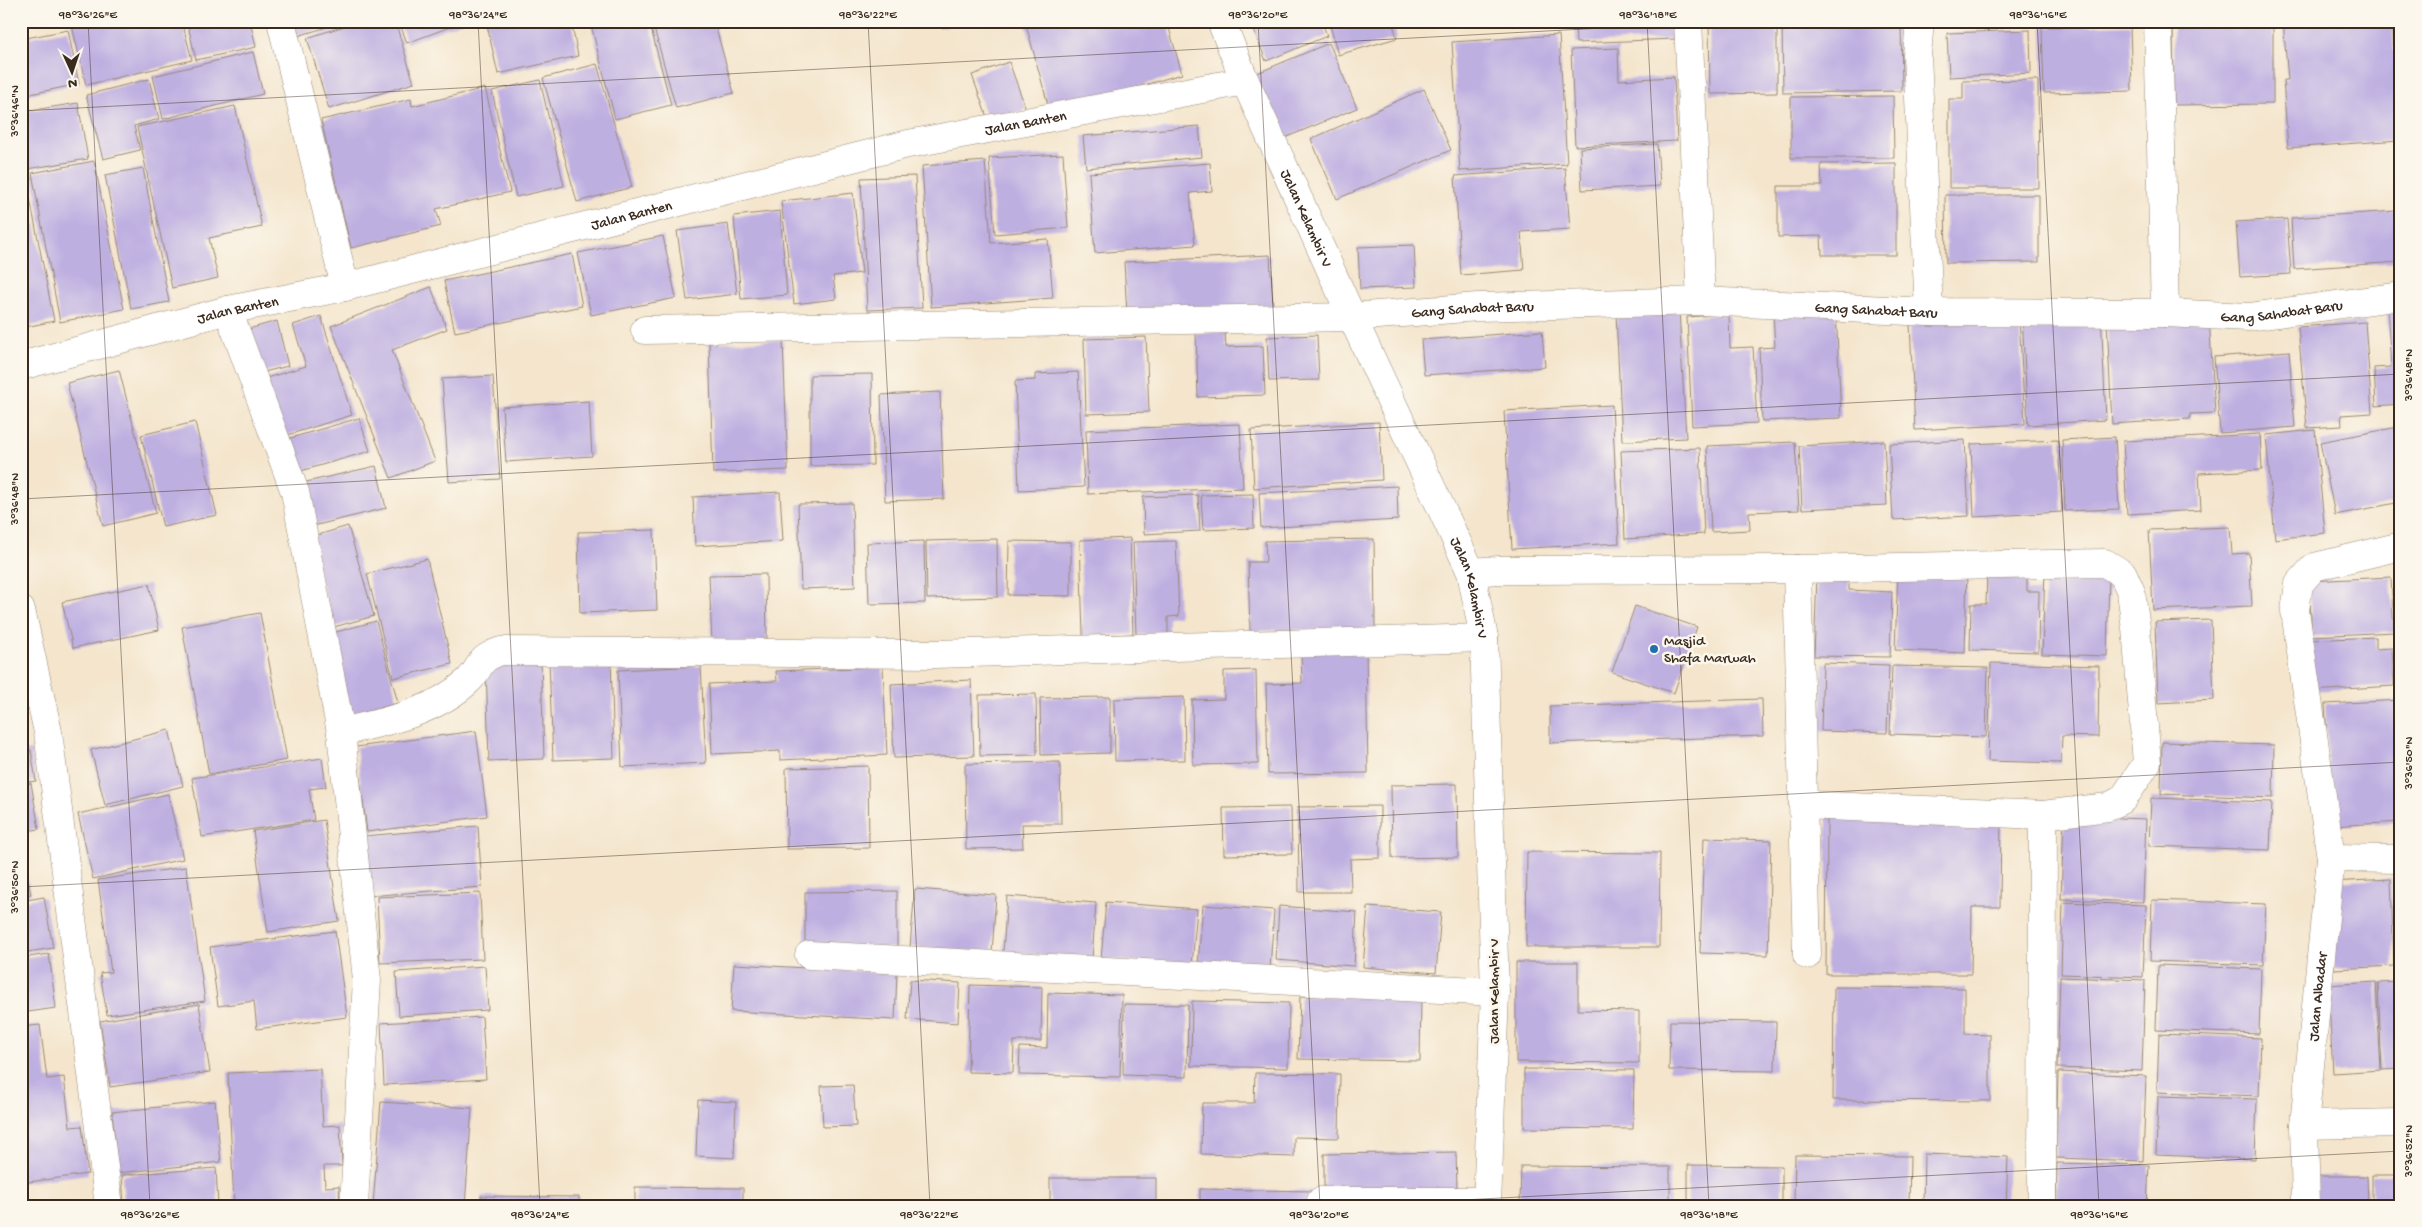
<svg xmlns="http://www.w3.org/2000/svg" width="2422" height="1227" font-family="'Gochi Hand',sans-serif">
<rect width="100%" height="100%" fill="#fbf7ec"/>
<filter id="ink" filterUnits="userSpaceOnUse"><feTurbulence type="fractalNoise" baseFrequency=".02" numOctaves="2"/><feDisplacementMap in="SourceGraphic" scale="10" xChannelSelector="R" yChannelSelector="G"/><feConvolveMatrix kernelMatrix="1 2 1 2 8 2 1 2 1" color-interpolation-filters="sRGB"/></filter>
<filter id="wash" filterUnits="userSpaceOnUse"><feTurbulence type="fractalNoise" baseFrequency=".0096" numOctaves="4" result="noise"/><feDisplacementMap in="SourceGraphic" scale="20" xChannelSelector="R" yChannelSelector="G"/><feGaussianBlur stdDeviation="1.12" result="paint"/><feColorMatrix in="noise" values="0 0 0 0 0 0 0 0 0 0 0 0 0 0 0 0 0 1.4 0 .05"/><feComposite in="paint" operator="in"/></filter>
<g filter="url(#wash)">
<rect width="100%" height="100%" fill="#f4e5cc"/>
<g id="blocks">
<!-- building -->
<path fill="#beafe1" d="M71 21H182L192 60 86 85Z
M187 21H250L256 47 196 60Z
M286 21H344V22L291 38Z
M360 21H395L414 83 329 109 307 38Z
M399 21H466L407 43Z
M486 21H571L578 56 498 74Z
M590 21H649L671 105 615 119Z
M652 21H714L734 93 676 108Z
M939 21H961V22L942 28Z
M1025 21H1167L1182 74 1050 112Z
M1270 21H1322L1327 36 1266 61 1253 28Z
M1329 21H1392L1397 38 1338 55Z
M1575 21H1674L1675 39 1576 43Z
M1709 21H1777V93L1710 94Z
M1782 21H1901L1902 91 1783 93Z
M2173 21H2273V104L2174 105Z
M2283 21H2392L2400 140 2288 148 2283 80H2288Z
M2130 25 2132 91 2044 93 2042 27Z
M68 30 79 84 21 96V39Z
M2030 30 2031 73 1949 77 1947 33Z
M1559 35 1567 164 1460 171 1452 42Z
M1329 43 1357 108 1282 139 1255 74Z
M1618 48 1619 80 1674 77 1677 141 1575 146 1571 50Z
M253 52 263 94 163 119 153 76Z
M1009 62 1026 109 989 123 972 75Z
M597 64 632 187 577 202 543 78Z
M149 79 159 119 134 126 140 150 103 159 86 95Z
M540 80 564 186 516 197 492 91Z
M2038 80 2039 188H1949V99H1963V81Z
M485 88 510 192 436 209 441 226 351 248 321 120 411 99 412 106Z
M1424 89 1451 150 1337 199 1311 139Z
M1893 96 1894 158H1791V97Z
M78 103 88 159 21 170V112Z
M235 106 262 227 209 238 218 278 172 288 137 127Z
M1199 126 1202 157 1086 168 1083 136Z
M1657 144 1660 186 1582 190 1580 148Z
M1063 154 1068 228 995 234 989 158Z
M94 161 124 309 60 322 32 173Z
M985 161 991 243 1048 239 1053 298 931 307 922 166Z
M1210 163 1212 191 1190 193 1195 245 1095 253 1089 173Z
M1896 163V255H1822L1821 236 1778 237V186H1822L1821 164Z
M143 168 169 302 131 309 105 175Z
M1565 168 1570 229 1521 232 1524 270 1461 275 1455 176Z
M25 173 54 321 21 328V174Z
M915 176 922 308 867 310 861 178Z
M853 193 862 273 833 276 836 299 794 304 781 201Z
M1945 195H2039V262L1946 263Z
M780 211 787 295 741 299 734 216Z
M2396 211 2400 262 2294 269 2291 218Z
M2287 219 2291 274 2240 277 2236 222Z
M728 224 737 294 687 300 677 231Z
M663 236 676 298 591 315 578 253Z
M1414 245 1416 287 1360 289 1358 247Z
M572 254 582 306 455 332 444 281Z
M1270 255 1273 307 1127 315 1124 262Z
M431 287 447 329 392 350 435 461 391 478 331 326Z
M2401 306V404L2376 406 2374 368 2391 367 2387 307Z
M1679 309 1686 438 1622 441 1616 313Z
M1836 310 1841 418 1762 421 1759 348 1775 347 1773 312Z
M2101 312 2106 420 2028 425 2022 317Z
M1729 314 1730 348 1753 347 1757 423 1692 426 1687 317Z
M321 316 352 415 281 437 263 379 306 366 293 325Z
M2209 316 2215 413 2190 414V419L2112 424 2107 321Z
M2019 318 2025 424 1915 430 1910 324Z
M277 321 288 366 256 374 245 330Z
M2365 322 2372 413 2341 415 2342 426 2307 428 2298 327Z
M1542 331 1545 367 1424 375 1421 340Z
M1225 332 1226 347 1263 346 1265 395 1198 397 1196 333Z
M1317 335 1319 380 1269 381 1267 337Z
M1146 337 1149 412 1086 414 1084 339Z
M783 340 788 470 713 473 709 343Z
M2289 351 2295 427 2220 433 2214 357Z
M119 370 156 513 103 526 67 383Z
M1078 372 1084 487 1019 490 1015 381 1035 380V374Z
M872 374 873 465 810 466V375Z
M493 376 500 479 449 482 442 379Z
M940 392 944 499 885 501 881 395Z
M589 401 592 456 506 462 502 407Z
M1612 405 1619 543 1512 549 1504 411Z
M359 418 370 451 294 473 284 440Z
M195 422 217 515 163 527 141 435Z
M1379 422 1382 480 1254 488 1251 430Z
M1240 424 1243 488 1088 494 1086 430Z
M2398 427 2401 438V502L2335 515 2320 442Z
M2315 430 2325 533 2275 539 2266 435Z
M2260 434 2262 470 2199 473 2201 510 2127 514 2123 441Z
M2115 437 2119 509 2065 511 2062 440Z
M1965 440 1969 516 1893 520 1889 444Z
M2058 440 2062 512 1974 517 1971 444Z
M1884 441 1887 505 1802 509 1799 446Z
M1795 442 1799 510 1749 512 1750 530 1711 532 1707 446Z
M1700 448 1704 534 1625 539 1621 451Z
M376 466 386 508 313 526 302 483Z
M1397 486 1398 520 1261 528 1259 493Z
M780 492 783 541 695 546 693 497Z
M1253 494 1254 528 1203 530 1201 495Z
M1198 495 1200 531 1144 534 1143 497Z
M852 503 855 587 801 589 798 504Z
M348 526 374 616 334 627 308 538Z
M2230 527 2232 554 2249 553 2252 606 2153 610 2149 530Z
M654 530 657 610 580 613 578 532Z
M1130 538 1133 634 1083 636 1080 540Z
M997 539 998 597 927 599 926 541Z
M1374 539 1375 628 1250 631 1248 562H1266L1265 541Z
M924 541 925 603 869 604 867 543Z
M1009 541 1071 542V596L1008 595Z
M1176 541 1179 616 1168 617V634L1136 635 1133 542Z
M427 559 452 664 393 678 367 574Z
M1898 569 1967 571 1965 653 1895 650Z
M2045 572 2109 575 2107 656 2042 654Z
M1987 573 2027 574V591H2039L2038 652 1970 650 1971 604H1986Z
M766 574 767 642 712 644 709 575Z
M1817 575 1849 576V590L1892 592 1890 657 1814 656Z
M2391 577 2394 632 2312 636 2309 581Z
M149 584 159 630 73 648 62 602Z
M1635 606 1697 627 1674 693 1612 672Z
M260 613 287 760 209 774 182 627Z
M2211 620 2214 700 2158 703 2155 622Z
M376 621 398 703 351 716 329 634Z
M2376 637V649L2392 648 2394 686 2311 691 2309 640Z
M1366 648 1368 773 1268 774 1266 684 1302 683 1301 650Z
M611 658 614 758 553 760 549 661Z
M541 662 544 759 489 761 486 664Z
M1823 663 1889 665 1887 733 1821 731Z
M1991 663 2099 666 2098 737 2062 736 2061 763 1988 761Z
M701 666 706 763 622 767 618 670Z
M1892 666 1988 668 1986 737 1890 734Z
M883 667 887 755 780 760V751L712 754 709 684 777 681 776 671Z
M1256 670 1258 764 1193 765 1192 700 1224 699V671Z
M971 680 974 756 894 758 891 684Z
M1036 694 1037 755 980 756 979 695Z
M1110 697V753L1041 755 1040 698Z
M1184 697 1185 760 1115 761 1114 699Z
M1762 699 1763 736 1550 743V706Z
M2401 700V822L2332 826 2325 704Z
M169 730 183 786 105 805 91 750Z
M476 731 487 816 367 832 356 747Z
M2162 742 2274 745 2273 798 2161 794Z
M31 750 36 781 21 783V751Z
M322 758 326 787 309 789 314 820 202 837 192 778Z
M1060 762 1061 824H1022L1023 848 966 849 965 764Z
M868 766 869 848 787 849 786 768Z
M31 783 39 829 21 832V785Z
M1457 784 1458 857 1392 858 1391 785Z
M168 794 183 859 93 879 78 814Z
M2151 798 2272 802 2270 850 2149 846Z
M1380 806V858L1350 859 1351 892H1299L1298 807Z
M1291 807 1292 854 1224 855 1223 808Z
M1827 816 2001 817 2000 907H1972L1971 974H1826Z
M2064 816 2146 819 2143 902 2061 899Z
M324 820 339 921 268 932 253 831Z
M478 826 482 887 368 896 364 836Z
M1704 838 1771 840 1768 955 1700 953Z
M21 852 31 894 21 896Z
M1527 852 1660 853 1659 947H1526Z
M186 867 205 1001 107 1015 100 973 111 972 98 880Z
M2396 877H2401V961H2399Z
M2391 879 2394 966 2334 969 2330 882Z
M915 889 996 895 992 953 910 947Z
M897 891V948H805V892Z
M480 893 483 959 380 963 377 897Z
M1007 896 1096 903 1092 959 1003 952Z
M44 897 53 948 21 953V901Z
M2152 900 2266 904 2263 965 2150 961Z
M1106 902 1197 909 1192 966 1101 959Z
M2063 902 2146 905 2143 977 2061 974Z
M1203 905 1274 910 1270 969 1198 964Z
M1279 906 1357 912 1354 966 1276 960Z
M1368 907 1441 912 1436 973 1363 967Z
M335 931 347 1017 257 1029 254 1001 218 1006 210 947Z
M49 954 56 1008 21 1013V958Z
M1516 962H1578V1010L1639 1011V1063L1516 1062Z
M734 964 897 973 895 1020 731 1011Z
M2158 965 2261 969 2259 1034 2156 1030Z
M485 966 488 1010 399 1016 396 972Z
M2060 977 2145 980 2142 1071 2057 1068Z
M910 980 960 983 958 1023 907 1019Z
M2376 982 2381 1070 2333 1073 2328 985Z
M2401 982V1069L2382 1070 2378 983Z
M970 985 1042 987 1041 1041H1014L1013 1073 968 1072Z
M1834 987 1965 988V1034L1990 1035V1101L1833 1100Z
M1048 993 1122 995 1120 1077 1019 1075 1020 1047 1047 1048Z
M1300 996 1421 998 1420 1061 1298 1059Z
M1192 1001 1289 1003 1288 1068 1191 1066Z
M199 1004 210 1072 110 1087 100 1021Z
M1124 1004 1188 1005 1187 1077 1123 1075Z
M482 1017 486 1079 384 1085 381 1023Z
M1670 1021 1776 1022 1775 1071 1669 1070Z
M40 1025 47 1079 64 1077 70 1127 82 1126 88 1174 21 1183V1027Z
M2159 1034 2261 1038 2259 1096 2157 1092Z
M320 1069 323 1126 340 1125 342 1166H324L325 1187 339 1186 340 1206H234L228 1073Z
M1524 1069 1634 1070 1633 1129 1524 1128Z
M2058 1072 2146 1076 2143 1161 2056 1158Z
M1255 1073 1340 1074 1339 1138 1294 1137V1157L1201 1154 1202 1103H1254Z
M853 1085 856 1126 823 1127 821 1086Z
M2158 1096 2257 1099 2255 1159 2156 1155Z
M698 1100 736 1102 734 1158 696 1156Z
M215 1101 221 1162 118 1173 112 1112Z
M381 1102 472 1108 465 1206H373Z
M1456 1152 1457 1190 1324 1192V1154Z
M1924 1154 2008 1157 2006 1206H1923Z
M1795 1155 1910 1156 1909 1206H1794Z
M2057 1163 2149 1165 2147 1206H2056Z
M1688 1165 1782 1166V1206H1688Z
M1521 1166 1670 1167V1206H1520Z
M216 1168 218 1206H124L122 1175Z
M2372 1175H2401V1206H2372Z
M2316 1176H2367L2368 1206H2316Z
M1050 1178H1156V1206H1050Z
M635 1187 743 1188V1206H635Z
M1200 1189 1314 1191V1206H1200Z
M481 1196 579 1197V1206H481Z"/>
</g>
</g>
<g filter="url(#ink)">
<use href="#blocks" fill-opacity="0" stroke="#988875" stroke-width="1"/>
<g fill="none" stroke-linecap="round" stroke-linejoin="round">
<defs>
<g id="minor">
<path d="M281 21 345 287"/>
<path d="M1688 21 1701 301"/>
<path d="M1920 21 1917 55 1929 312"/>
<path d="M2158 21 2165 313"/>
<path d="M228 310 295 492 341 732 367 980 354 1205"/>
<path id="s1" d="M645 330 1352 317 1478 307 1701 301 1929 312 2165 313 2249 317 2401 296"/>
<path id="s2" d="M21 366 228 310 345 287 908 144 1245 81"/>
<path d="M1797 569 1807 955"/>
<path d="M1471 572 1499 570 1797 569 2105 563 2123 574 2131 592 2136 628 2147 763 2123 799 2108 807 2043 815 1803 805"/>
<path d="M21 610 48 732 109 1206"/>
<path d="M341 732C385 722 433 713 468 681 483 667 475 660 501 651L934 654 1484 638"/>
<path d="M2331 858 2401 859"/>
<path d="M809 955 1495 992"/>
<path d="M2304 1125 2401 1123"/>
<path d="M1321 1201H1487"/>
<path d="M2042 1206 2043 815"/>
<path id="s3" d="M2306 1206 2304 1125 2331 858 2295 611 2299 584 2314 567 2401 546"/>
</g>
<g id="major">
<path id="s4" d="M1221 21 1245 81 1352 317 1471 572 1484 638 1495 992 1487 1206"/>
</g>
</defs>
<!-- minor casing -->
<use href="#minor" stroke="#988875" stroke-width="29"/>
<!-- major casing -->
<use href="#major" stroke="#988875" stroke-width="29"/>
<!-- minor -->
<use href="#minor" stroke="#fff" stroke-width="28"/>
<!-- major -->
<use href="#major" stroke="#fff" stroke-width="28"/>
</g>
</g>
<!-- ticks -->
<path fill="none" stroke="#3b2a1e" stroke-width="1" stroke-opacity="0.45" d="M88 21 150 1206M478 21 540 1206M868 21 930 1206M1258 21 1320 1206M1647 21 1709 1206M2037 21 2099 1206M21 111 1737 21M21 499 2401 374M21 887 2401 762M1347 1206 2401 1151"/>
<!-- markers -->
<circle fill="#1f6fb2" stroke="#fbf7ec" stroke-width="2" cx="1654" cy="649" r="5"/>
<g text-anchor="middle" stroke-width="5" stroke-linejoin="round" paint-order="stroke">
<!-- street labels -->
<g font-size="15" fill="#3b2a1e" stroke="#fbf7ec">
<text dy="5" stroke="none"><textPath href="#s2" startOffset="1034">Jalan Banten</textPath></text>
<text dy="5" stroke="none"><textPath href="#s2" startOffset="629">Jalan Banten</textPath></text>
<text dy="5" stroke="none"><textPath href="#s4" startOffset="215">Jalan Kelambir V</textPath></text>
<text dy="5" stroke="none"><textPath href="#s1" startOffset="828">Gang Sahabat Baru</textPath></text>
<text dy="5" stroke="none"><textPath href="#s1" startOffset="1232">Gang Sahabat Baru</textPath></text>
<text dy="5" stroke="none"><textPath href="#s1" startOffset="1638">Gang Sahabat Baru</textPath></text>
<text dy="5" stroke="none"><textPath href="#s2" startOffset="224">Jalan Banten</textPath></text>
<text dy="5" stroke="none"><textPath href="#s4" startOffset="620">Jalan Kelambir V</textPath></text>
<text transform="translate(1493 991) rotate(-90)" y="5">Jalan Kelambir V</text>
<text dy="5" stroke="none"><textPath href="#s3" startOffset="210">Jalan Albadar</textPath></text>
</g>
<!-- poi labels -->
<g font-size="15" fill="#3b2a1e" stroke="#fbf7ec" text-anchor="start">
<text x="1664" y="645">Masjid<tspan x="1664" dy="17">Shafa Marwah</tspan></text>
</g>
</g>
<!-- margin -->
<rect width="2422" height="1227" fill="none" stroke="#fbf7ec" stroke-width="55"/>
<!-- north arrow -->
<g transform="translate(72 72) rotate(177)" stroke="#fbf7ec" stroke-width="4" paint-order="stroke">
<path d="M0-4L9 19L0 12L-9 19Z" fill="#3b2a1e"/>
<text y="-8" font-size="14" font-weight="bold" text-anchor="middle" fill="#3b2a1e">N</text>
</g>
<rect x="28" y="28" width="2366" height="1172" fill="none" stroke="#3b2a1e" stroke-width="2"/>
<g font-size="12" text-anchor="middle" fill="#3b2a1e">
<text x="88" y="18">98°36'26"E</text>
<text x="478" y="18">98°36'24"E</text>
<text x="868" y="18">98°36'22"E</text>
<text x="1258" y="18">98°36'20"E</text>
<text x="1648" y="18">98°36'18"E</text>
<text x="2038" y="18">98°36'16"E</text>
<text transform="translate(14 111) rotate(-90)" y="4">3°36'46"N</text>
<text transform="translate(2408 375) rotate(-90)" y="4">3°36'48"N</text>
<text transform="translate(14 499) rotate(-90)" y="4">3°36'48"N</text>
<text transform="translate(2408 763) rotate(-90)" y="4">3°36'50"N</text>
<text transform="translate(14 887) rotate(-90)" y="4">3°36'50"N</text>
<text transform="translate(2408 1151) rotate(-90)" y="4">3°36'52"N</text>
<text x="150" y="1218">98°36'26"E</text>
<text x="540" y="1218">98°36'24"E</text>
<text x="929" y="1218">98°36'22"E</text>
<text x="1319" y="1218">98°36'20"E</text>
<text x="1709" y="1218">98°36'18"E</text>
<text x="2099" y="1218">98°36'16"E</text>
</g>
</svg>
